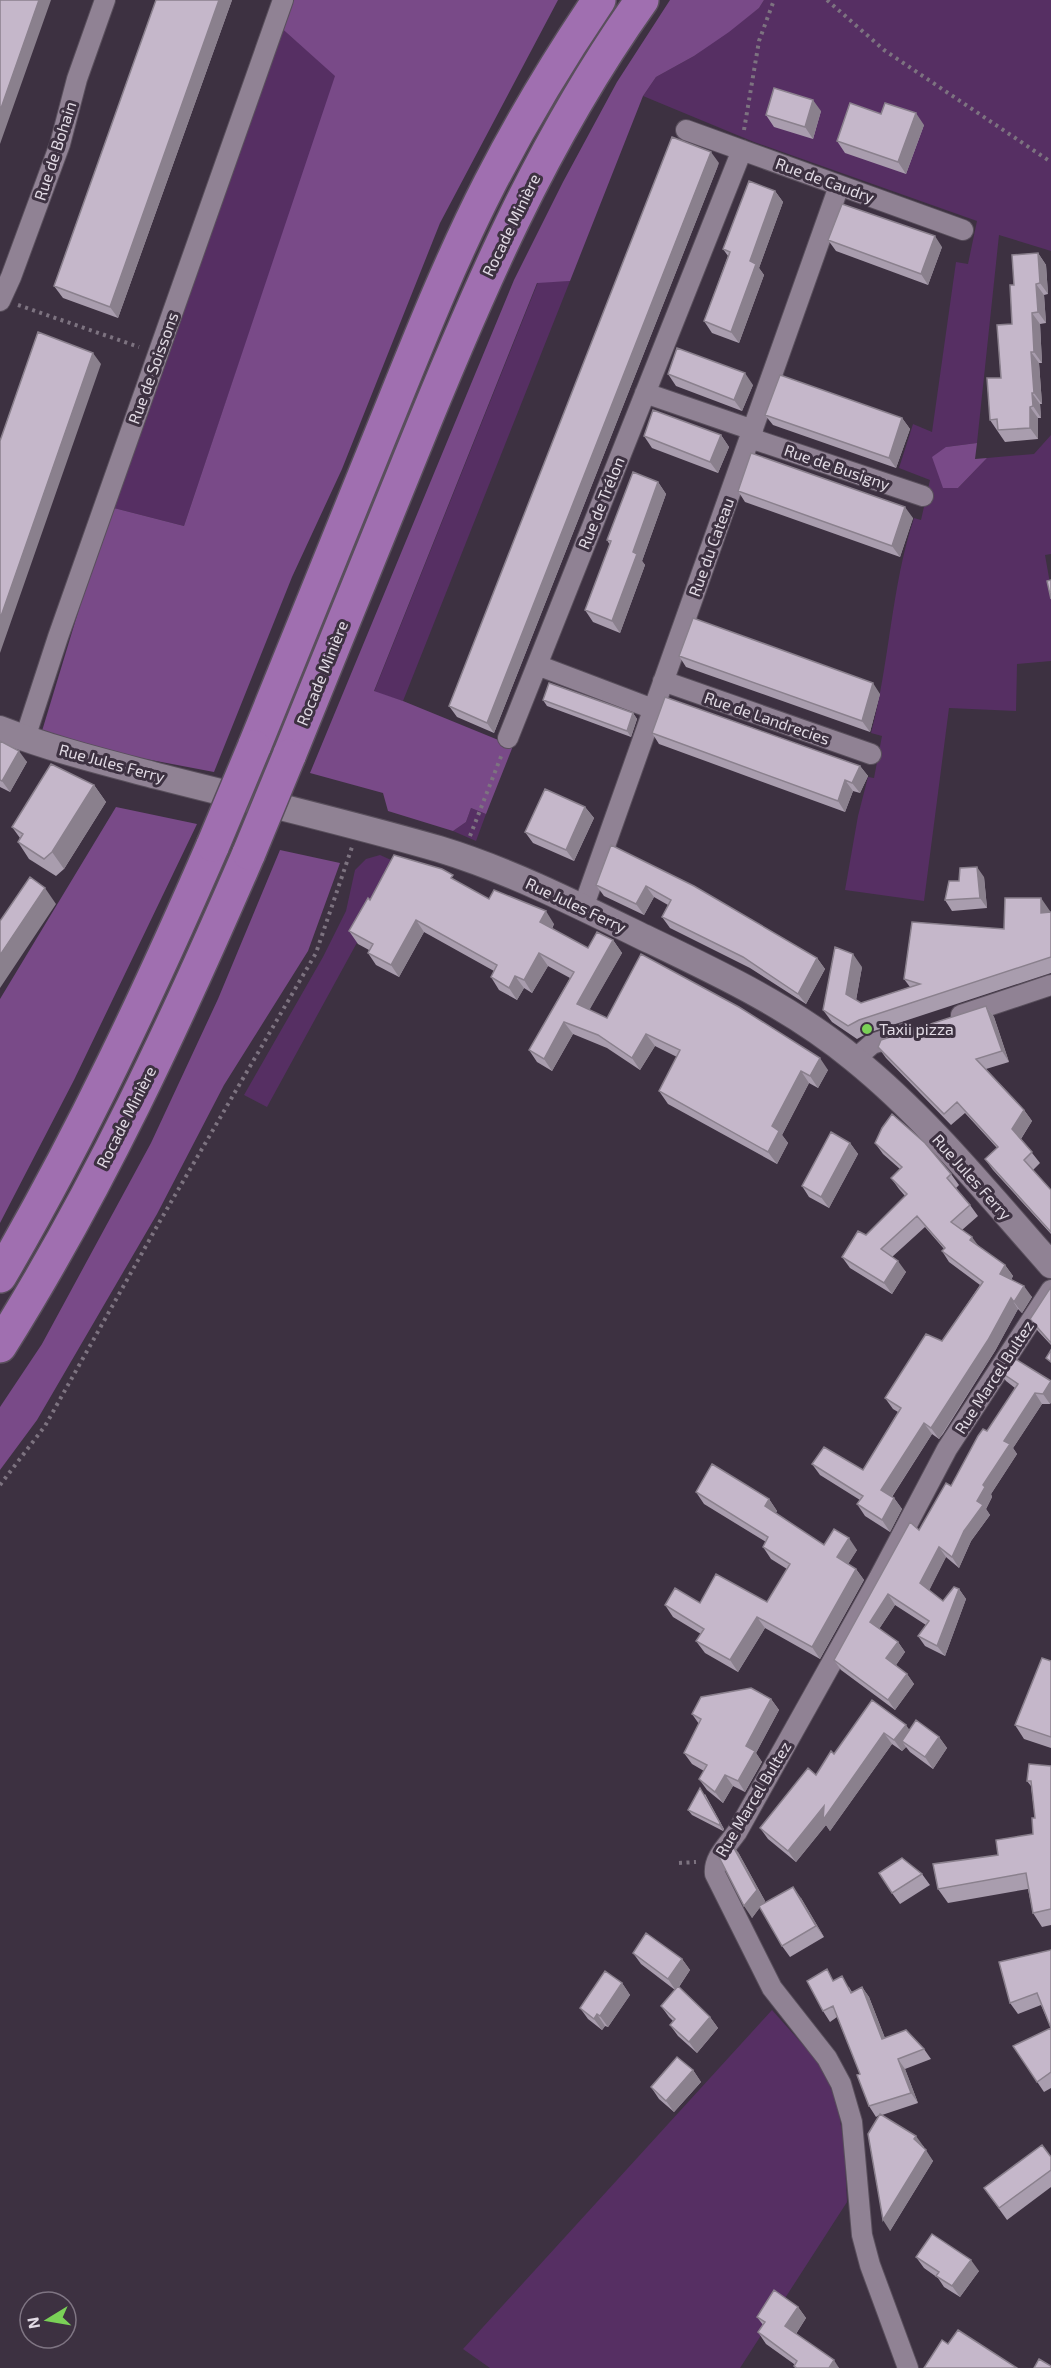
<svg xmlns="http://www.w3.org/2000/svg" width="1051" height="2368" font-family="'Exo 2',sans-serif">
<rect width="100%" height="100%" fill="#3d3141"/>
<!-- green -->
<path fill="#562f63" d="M764 0H1051V251L999 235 977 443 946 447 958 488 987 458 1034 454 1051 435V554L1045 555 1051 589V661L1017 664 1016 711 949 708 924 901 845 890 858 816 868 777 874 778 882 736 871 733C890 662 891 587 914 518L921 520 930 480 899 468 913 424 932 432 956 262 968 264 977 221 754 142 643 96 656 77 694 56 759 8Z
M278 25 336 76 184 526 110 507Z
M570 281 403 701 374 692 538 282Z
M471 808 486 814 476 841 453 831 466 822Z
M380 855 400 864 267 1107 244 1095 323 957 346 911 355 870 366 859Z
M772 2010 821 2065 837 2103 844 2143 847 2202 740 2368H490L463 2349Z"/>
<!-- forest -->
<path fill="#794a88" d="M287 0H558L440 223 342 469 292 577 214 772 130 756 42 731 110 507 184 526 335 76 278 25Z
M670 0H764L759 8 729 32 694 56 656 77 643 96 570 281 537 283 374 691 403 701 513 746 486 814 471 808 466 822 453 831 388 811 383 793 310 773 514 280 563 182 617 82Z
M977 443 975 459 987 458 958 488H943L932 457 946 447Z
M116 807 197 824 74 1080 0 1223V999Z
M280 850 340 863 308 951 224 1085 157 1214 37 1420 0 1470V1407L42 1344 151 1143 218 999Z"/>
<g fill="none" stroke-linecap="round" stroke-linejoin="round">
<defs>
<path id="minor" d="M686 130 963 230
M0 301 11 277 60 144 77 79 105 0
M645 393 753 430
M750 438 923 496
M537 665 653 709
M663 681 871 754
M25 738 58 637 283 0
M508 738 742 150
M583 908 839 186
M961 1015 1051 985
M855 1059 872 1044 905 1033
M908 2368 870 2265 862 2235 852 2122 841 2084 827 2058 772 1988 715 1874C713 1858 728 1845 737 1832L879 1578 947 1449 1051 1290"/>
<path id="tertiary" d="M0 729C51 749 104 762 157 776 251 800 346 822 439 849 508 870 574 903 639 935 714 971 790 1006 854 1059 928 1119 988 1194 1051 1265"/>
<path id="motorway" d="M254 747C299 638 342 528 387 419 419 340 451 259 490 183 523 119 559 59 599 0
M289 756C330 655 371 554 412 453 477 293 541 142 642 0
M0 1276C81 1137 149 992 213 845
M0 1346C98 1190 176 1022 249 853"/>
</defs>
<!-- minor casing -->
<use href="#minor" stroke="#594f5c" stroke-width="22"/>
<!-- tertiary casing -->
<use href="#tertiary" stroke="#594f5c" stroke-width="28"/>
<!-- motorway casing -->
<use href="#motorway" stroke="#594f5c" stroke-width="36"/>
<!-- path -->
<path stroke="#7d7380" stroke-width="4" stroke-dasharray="3 4.5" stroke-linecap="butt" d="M827 0 884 50 1051 162
M744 130 759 41 774 0
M18 305 139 347
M470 836 502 754
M0 1485 45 1426 160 1221 316 953 352 847
M679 1863 696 1862"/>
<!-- minor -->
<use href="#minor" stroke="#908294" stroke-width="20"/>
<!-- tertiary -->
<use href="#tertiary" stroke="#908294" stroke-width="26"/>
<!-- motorway -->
<use href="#motorway" stroke="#a06fb0" stroke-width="33"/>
<defs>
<path id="motorway-bridge" d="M213 845 254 747
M249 853 289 756"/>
</defs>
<!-- motorway-bridge casing -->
<use href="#motorway-bridge" stroke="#594f5c" stroke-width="36" stroke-linecap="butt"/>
<!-- motorway-bridge -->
<use href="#motorway-bridge" stroke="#a06fb0" stroke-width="33"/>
</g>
<!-- wall -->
<path fill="#a99dae" d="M156 0H232L118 318 63 298 54 286Z
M821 111 813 139 774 127 766 115Z
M924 125 906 174 845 153 837 141Z
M719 163 494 733 457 717 449 706Z
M775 191 783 202 759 268 764 275 739 343 712 333 704 321 728 256 723 249Z
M828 240 942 247 928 285 836 251Z
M1038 253 1046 265 1048 294 1044 295 1046 323 1040 324 1042 363H1039L1042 404H1040L1041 418H1038V439L1005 442 990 420 1001 378 1012 324 1014 285Z
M668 374 753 385 742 411 676 386Z
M765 415 902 418 910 429 896 468 773 425Z
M721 435 729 447 718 473 652 448 644 436Z
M658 482 666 494 642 561 645 565 620 633 593 622 585 610 610 545 607 540Z
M738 491 913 518 900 557 745 502Z
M679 656 880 694 870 732 686 667Z
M543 700 633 713 637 719 631 737 547 706Z
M652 733 860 766 868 776 860 793 853 791 845 812 659 744Z
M0 741 27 762 10 792 0 787Z
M94 785 106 802 64 869 56 876 29 859 18 842 20 838 12 827Z
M585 807 594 818 574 861 533 843 525 832Z
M611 845 817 958 825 969 806 1004 750 968 670 928 662 917 668 905 654 897 644 915 604 896 596 885Z
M984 877 987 908 952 911 945 900 959 881Z
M456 881 489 899 554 924 552 929 588 948 613 940 622 953 589 1010 607 1018 828 1070 818 1088 809 1083 782 1135 788 1143 777 1164 668 1104 659 1091 677 1057 655 1046 640 1070 607 1048 573 1034 552 1071 537 1062 529 1050 570 978 548 966 532 993 524 988 517 1000 499 990 491 977 494 971 424 932 399 977 376 965 368 953 369 950 358 944 349 931Z
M1050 911V912H1051V973L868 1033 857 1039 832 1022 823 1010 862 967 856 1000 861 1003 910 987 904 979 1004 929Z
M986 1006 994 1017 1009 1062 986 1069 1024 1110 1032 1121 1021 1139 1040 1163 1033 1170 1051 1190V1234L993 1170 985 1159 997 1148 965 1113 951 1125 886 1058 878 1047Z
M850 1143 858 1154 829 1208 809 1197 802 1186Z
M875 1143 951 1174 959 1185 956 1188 970 1205 978 1216 962 1230 979 1247 1005 1265 1013 1276 1011 1280 1032 1297 1022 1313 1018 1309 995 1351 943 1434 939 1439 932 1434 892 1497 894 1498 902 1509 890 1532 865 1516 857 1504 860 1500 820 1475 812 1464 863 1470 898 1412 893 1409 885 1398 942 1341 980 1285 949 1262 942 1251 944 1249 925 1227 892 1257 906 1272 892 1294 850 1268 842 1257 866 1235 905 1196 899 1189 891 1178 900 1169 883 1154Z
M1051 1287V1345L1038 1331 1030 1319Z
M999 1371 1051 1381V1402L1050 1404H1042L1013 1448 1017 1454 991 1494 992 1497 986 1509 990 1515 971 1541 959 1568 946 1557 929 1590 943 1601 959 1589 966 1599 945 1656 925 1646 918 1636 926 1625 895 1605 879 1629 898 1642 905 1652 896 1665 907 1674 914 1684 895 1710 841 1670 834 1660 919 1530 951 1486 1015 1388 1006 1381Z
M696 1492 769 1499 777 1511 776 1513 824 1545 857 1550 848 1564 856 1569 864 1580 820 1659 765 1628 738 1672 705 1653 696 1641 701 1634 673 1617 665 1605 700 1603 767 1602 787 1569 771 1559 763 1547 766 1542 704 1504Z
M1051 1661V1748L1024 1739 1015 1725Z
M771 1699 779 1710 756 1753 762 1762 745 1792 733 1786 723 1803 707 1790 699 1779 704 1771 692 1764 684 1753 699 1724 692 1714Z
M872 1700 909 1730 939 1737 947 1748 933 1769 910 1752 906 1747 902 1751 892 1744 830 1831 826 1825 796 1862 768 1839 760 1828 816 1775 834 1754Z
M1051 1766V1925L1042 1927 1033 1913 1028 1889 948 1903 938 1889 1033 1834 1035 1818 1031 1786 1027 1781Z
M705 1794 724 1829 723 1831 692 1815 688 1810Z
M738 1852 765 1901 762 1905 801 1898 824 1937 790 1957 782 1946 760 1907 752 1918Z
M922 1874 930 1885 900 1904 892 1893Z
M1051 1950V2088L1044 2092 1013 2046 1051 2028 1041 2005 1018 2014 1010 2003Z
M633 1953 682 1959 690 1970 679 1987 710 2017 718 2028 697 2053 678 2036 670 2025 673 2021 669 2017 661 2006 675 1990 641 1964Z
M835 1981 849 1987 852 1992 862 1987 869 1997 885 2038 924 2049 931 2059 905 2069 918 2103 882 2115 924 2147 923 2148 933 2161 890 2231 879 2115 876 2117 869 2106 860 2074 837 2017 830 2022 823 2011Z
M622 1983 630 1995 608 2027 605 2026 602 2030 588 2019 580 2008Z
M693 2070 701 2082 674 2112 659 2099 651 2087Z
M1051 2157V2187L1007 2220 984 2188Z
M916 2257 979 2271 960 2297 944 2287 938 2278 924 2268Z
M798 2307 806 2318 796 2334 839 2368H795L794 2366V2364L766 2344 758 2332 763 2325 757 2317Z"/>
<!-- shaded-wall -->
<path fill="#8a808d" d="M39 0H51L0 144V111Z
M219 0H232L118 318 110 307Z
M813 100 821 111 813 139 805 127Z
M916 113 924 125 906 174 898 162Z
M711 152 719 163 494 733 487 723Z
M775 191 783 202 759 268 764 275 739 343 731 332 750 261Z
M935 236 942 247 928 285 921 274Z
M1038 253 1046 265 1048 294 1040 283Z
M1036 284 1044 295 1046 323 1038 312Z
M1032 313 1040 324 1042 363 1034 352Z
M1031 352 1039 363 1042 404 1034 393Z
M93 353 101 364 0 653V619Z
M745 373 753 385 742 411 734 400Z
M1032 393 1040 404 1041 418 1033 406Z
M1030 407 1038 418V439L1030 428Z
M902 418 910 429 896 468 889 458Z
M721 435 729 447 718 473 710 462Z
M658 482 666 494 642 561 645 565 620 633 612 621 633 552Z
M905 507 913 518 900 557 892 546Z
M873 683 880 694 870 732 862 721Z
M633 713 637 719 631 737 627 731Z
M19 751 27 762 10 792 2 781Z
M860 766 868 776 860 793 852 783Z
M845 780 853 791 845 812 838 801Z
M94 785 106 802 64 869 52 852Z
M585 807 594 818 574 861 566 850Z
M977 867 984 877 987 908 980 898Z
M646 886 654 897 644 915 636 904Z
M45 888 56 904 0 988V955Z
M1041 898 1050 911V926L1041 913Z
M546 911 554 924 548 935 540 922Z
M416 920 424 932 399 977 391 965Z
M613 940 622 953 586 1016 577 1004Z
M539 953 548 966 532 993 524 980Z
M853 954 862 967 855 1006 846 994Z
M817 958 825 969 806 1004 798 994Z
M515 976 524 988 517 1000 509 988Z
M986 1006 994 1017 1009 1062 1002 1051Z
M564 1022 573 1034 552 1071 544 1059Z
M646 1034 655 1046 640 1070 632 1058Z
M820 1058 828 1070 818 1088 810 1076Z
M801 1071 809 1083 782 1135 788 1143 777 1164 768 1152 772 1126Z
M1024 1110 1032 1121 1020 1140 1012 1129Z
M850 1143 858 1154 829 1208 821 1197Z
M972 1237 980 1248 970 1240Z
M898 1261 906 1272 892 1294 884 1283Z
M1005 1265 1013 1276 1008 1285 1000 1274Z
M1024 1286 1032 1297 1022 1313 1014 1302Z
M1011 1298 1018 1309 995 1351 939 1439 931 1428Z
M1051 1381V1402L1050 1404 1043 1394Z
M1035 1393 1042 1404 1013 1448 1017 1454 991 1494 992 1497 986 1509 990 1515 971 1541 959 1568 952 1557 977 1501 983 1485 1004 1441Z
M924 1423 932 1434 889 1501 881 1490Z
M894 1498 902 1509 890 1532 882 1520Z
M769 1499 777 1511 773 1517 765 1506Z
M849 1538 857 1550 845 1569 837 1557Z
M939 1547 946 1557 928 1593 920 1583Z
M856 1569 864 1580 820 1659 812 1647Z
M959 1589 966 1599 945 1656 937 1646Z
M888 1594 895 1605 877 1632 870 1622Z
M757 1617 765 1628 738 1672 730 1660Z
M898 1642 905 1652 894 1668 886 1658Z
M907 1674 914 1684 895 1710 888 1700Z
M771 1699 779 1710 756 1753 762 1762 745 1792 738 1781 746 1746Z
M906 1725 914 1736 902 1741 906 1747 902 1751 894 1740Z
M884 1733 892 1744 830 1831 826 1825 796 1862 788 1851Z
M939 1737 947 1748 933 1769 925 1757Z
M725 1775 733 1786 723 1803 715 1792Z
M700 1788 724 1829 723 1831 719 1825Z
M730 1841 738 1852 765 1901 752 1918 744 1906Z
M793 1887 801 1898 824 1937 816 1926Z
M682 1959 690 1970 676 1991 668 1979Z
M622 1983 630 1995 608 2027 600 2016Z
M862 1987 869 1997 889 2049 882 2039Z
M597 2014 605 2026 602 2030 594 2019Z
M710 2017 718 2028 697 2053 689 2042Z
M898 2059 905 2069 918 2103 911 2093Z
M693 2070 701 2082 674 2112 666 2101Z
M916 2136 924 2147 922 2150 914 2139Z
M926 2150 933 2161 890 2231 883 2220Z
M971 2260 979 2271 960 2297 952 2286Z
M798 2307 806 2318 793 2338 785 2326Z
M834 2360 839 2368H829Z"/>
<!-- building -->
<path fill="#c5b7ca" stroke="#8a808d" stroke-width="1.5" d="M0 0H39L0 111Z
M156 0H219L110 307 54 286Z
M774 88 813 100 805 127 766 115Z
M850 103 881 114 885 103 916 113 898 162 837 141Z
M672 137 711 152 487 723 449 706Z
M749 181 775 191 750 261 756 264 731 332 704 321 730 252 723 249Z
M842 204 935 236 921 274 828 240Z
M1038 253 1040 283 1036 284 1038 312 1032 313 1034 352H1031L1034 393H1032L1033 406 1030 407V428L998 430 997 419 990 420 987 378H1001L997 325 1012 324 1010 285H1014L1012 255Z
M38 332 93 353 0 619V441Z
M677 348 745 373 734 400 668 374Z
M780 375 902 418 889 458 765 415Z
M653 410 721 435 710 462 644 436Z
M751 453 905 507 892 546 738 491Z
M633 472 658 482 633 552 637 554 612 621 585 610 611 541 607 540Z
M1051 580V599L1047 581Z
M693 618 873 683 862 721 679 656Z
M549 683 633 713 627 731 543 700Z
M665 697 860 766 852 783 845 780 838 801 652 733Z
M0 741 19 751 2 781 0 780Z
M51 764 94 785 52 852 44 859 18 842 23 834 12 827Z
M545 789 585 807 566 850 525 832Z
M611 845 694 886 817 958 798 994 743 957 662 917 671 900 646 886 636 904 596 885Z
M394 855 442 869 453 875 451 878 489 899 494 890 546 911 540 922 588 948 597 932 613 940 577 1004 607 1018 641 954 739 1007 820 1058 810 1076 801 1071 772 1126 779 1131 768 1152 659 1091 680 1050 646 1034 632 1058 598 1035 564 1022 544 1059 529 1050 574 972 539 953 524 980 515 976 509 988 491 977 497 965 416 920 391 965 368 953 373 944 349 931 368 898 370 900Z
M977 867 980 898 945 900 949 881H959L960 868Z
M30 877 45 888 0 955V921Z
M1005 898H1041V913L1051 912V957L859 1020 848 1026 823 1010 835 947 853 954 846 994 861 1003 920 984 904 979 912 922 1004 929Z
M986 1006 1002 1051 976 1059 1024 1110 1012 1129 1032 1152 1024 1160 1051 1190V1232L985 1159 998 1147 957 1102 944 1114 878 1047 881 1040Z
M892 1114 925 1143 951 1174 947 1178 970 1205 951 1222 972 1237 970 1240 1005 1265 1000 1274 1024 1286 1014 1302 1011 1298 988 1340 935 1422 931 1428 924 1423 881 1490 894 1498 882 1520 857 1504 863 1496 812 1464 824 1447 863 1470 901 1408 885 1398 926 1334 942 1341 983 1282 942 1251 945 1248 917 1216 881 1249 898 1261 884 1283 842 1257 858 1231 866 1235 907 1194 891 1178 902 1167 875 1143 882 1128Z
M831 1132 850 1143 821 1197 802 1186Z
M1051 1287V1343L1030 1319Z
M1051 1350V1362L1046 1358Z
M1009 1355 1051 1381 1043 1394 1035 1393 1004 1441 1010 1444 983 1485 985 1487 977 1501 983 1505 964 1531 952 1557 939 1547 920 1583 943 1601 954 1587 959 1589 937 1646 918 1636 929 1621 888 1594 870 1622 898 1642 886 1658 907 1674 888 1700 834 1660 910 1522 919 1530 946 1483 951 1486 978 1436 983 1429 987 1431 1018 1384 999 1371Z
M712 1464 769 1499 765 1506 824 1545 834 1529 849 1538 837 1557 856 1569 812 1647 757 1617 730 1660 696 1641 704 1629 665 1605 675 1588 700 1603 716 1574 767 1602 790 1564 763 1547 768 1537 696 1492Z
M1042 1658 1051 1661V1737L1015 1725Z
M751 1688 771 1699 746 1746 755 1751 738 1781 725 1775 715 1792 699 1779 707 1765 684 1753 701 1719 692 1714 701 1697Z
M872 1700 906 1725 894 1740 884 1733 823 1820 824 1806 788 1851 760 1828 808 1768 816 1775 831 1751 834 1754Z
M916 1720 939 1737 925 1757 902 1741Z
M1029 1764 1051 1766V1909L1033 1913 1026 1873 938 1889 933 1864 998 1855 996 1840 1033 1834 1032 1818H1035L1031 1781H1027Z
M700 1788 720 1823 719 1825 688 1810Z
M730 1841 757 1890 744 1906 719 1857Z
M902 1858 922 1874 892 1893 879 1873Z
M793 1887 816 1926 782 1946 759 1906Z
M646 1933 682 1959 668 1979 633 1953Z
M1051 1950V2072L1037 2082 1013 2046 1051 2028 1037 1993 1010 2003 999 1962Z
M827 1969 833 1981 842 1976 851 1993 862 1987 882 2039 906 2030 924 2049 898 2059 911 2093 869 2106 857 2075 860 2074 833 2006 823 2011 807 1981Z
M605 1971 622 1983 600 2016 597 2014 594 2019 580 2008Z
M678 1986 710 2017 689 2042 670 2025 675 2019 661 2006Z
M677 2057 693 2070 666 2101 651 2087Z
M880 2114 916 2136 914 2139 926 2150 883 2220 868 2134Z
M1042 2145 1051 2157V2170L999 2208 984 2188Z
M932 2234 971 2260 952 2286 936 2276 939 2272 916 2257Z
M774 2290 798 2307 785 2326 834 2360 829 2368H797L794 2366 797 2361 758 2332 765 2322 757 2317Z
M958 2330 1017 2368H924L942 2340 948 2344Z
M1039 2359 1051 2366V2368H1034Z"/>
<!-- markers -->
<circle fill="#7ad157" stroke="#3d3141" stroke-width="2" cx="867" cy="1029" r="6"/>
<g text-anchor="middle" stroke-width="6" stroke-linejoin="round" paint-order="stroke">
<!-- street labels -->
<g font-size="16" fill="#e2dbe5" stroke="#3d3141">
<text transform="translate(55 151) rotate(-72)" y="6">Rue de Bohain</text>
<text transform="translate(825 180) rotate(20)" y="6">Rue de Caudry</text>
<text transform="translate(511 225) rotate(-64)" y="6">Rocade Minière</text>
<text transform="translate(153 368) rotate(-70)" y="6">Rue de Soissons</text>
<text transform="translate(837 467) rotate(19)" y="6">Rue de Busigny</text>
<text transform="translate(601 503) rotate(-68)" y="6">Rue de Trélon</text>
<text transform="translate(711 547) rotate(-70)" y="6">Rue du Cateau</text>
<text transform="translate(322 673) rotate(-68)" y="6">Rocade Minière</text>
<text transform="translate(767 718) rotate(19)" y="6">Rue de Landrecies</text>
<text transform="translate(112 763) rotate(15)" y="6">Rue Jules Ferry</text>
<text transform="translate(576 905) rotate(25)" y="6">Rue Jules Ferry</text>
<text transform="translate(126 1117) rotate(-63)" y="6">Rocade Minière</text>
<text transform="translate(972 1177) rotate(48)" y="6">Rue Jules Ferry</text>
<text transform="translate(994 1377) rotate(-57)" y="6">Rue Marcel Bultez</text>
<text transform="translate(753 1799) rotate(-59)" y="6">Rue Marcel Bultez</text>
</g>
<!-- poi labels -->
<g font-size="16" fill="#e2dbe5" stroke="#3d3141" text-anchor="start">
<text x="879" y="1035">Taxii pizza</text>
</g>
</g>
<!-- north arrow -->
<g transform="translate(48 2320) rotate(259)"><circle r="28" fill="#3d3141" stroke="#7f7583" stroke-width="1.5"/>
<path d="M0-4.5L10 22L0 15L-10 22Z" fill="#7ad157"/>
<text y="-9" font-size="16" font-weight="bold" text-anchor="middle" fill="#e2dbe5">N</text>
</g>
</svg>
